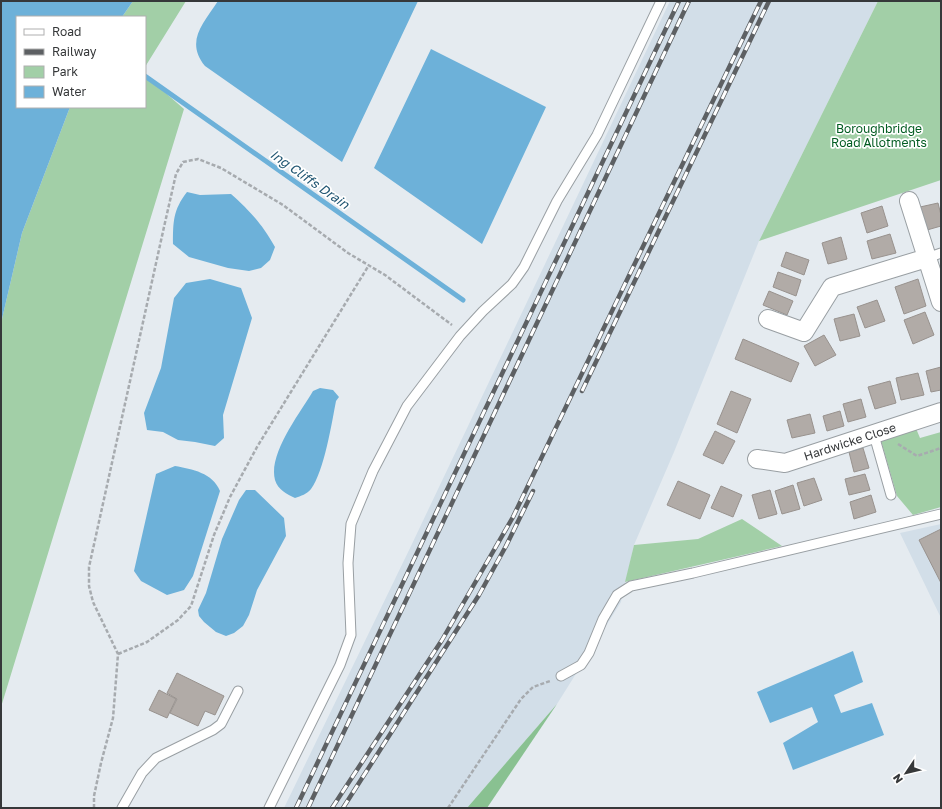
<svg xmlns="http://www.w3.org/2000/svg" width="942" height="809" font-family="'Golos Text',sans-serif">
<rect width="100%" height="100%" fill="#e5ebf0"/>
<!-- built -->
<path fill="#d2dee8" d="M670 1H878L759 241 674 452 634 545 621 602 557 704 467 808H284L411 546Z
M941 524V618L900 533Z"/>
<!-- green -->
<path fill="#a2cfa7" d="M133 1H186L145 67V17H122Z
M878 1H941V180L759 241Z
M145 75 184 109 1 707 2 319 22 233 70 107H145Z
M915 426 920 438 941 432V507L913 515 897 496 880 437Z
M742 519 782 546 625 582 634 545 698 539Z"/>
<!-- forest -->
<path fill="#89c191" d="M557 704 487 808H467Z"/>
<!-- water -->
<path fill="#6db1d9" d="M1 1H133L122 17H17V107H70L22 233 2 319 1 332Z
M218 1H418L342 162 205 66C185 41 203 24 218 1Z
M431 49 546 107 482 244 374 168Z
M187 192 200 195 231 194C251 212 262 224 275 247L270 260 261 268 249 271 228 268 189 257 173 244C173 222 173 210 187 192Z
M210 279 241 288 252 318 223 415 224 438 215 446 195 442 178 440 163 432 147 430 144 413 161 368 174 298 186 283Z
M320 388 333 390 339 397 336 401C332 422 324 472 311 489 307 494 301 496 295 498 287 494 278 490 275 480 268 454 300 413 313 391Z
M175 466C192 469 213 473 220 491L193 576 184 590 167 595 141 581 134 571 156 474Z
M246 490H255L284 518 286 536 257 590 249 615 243 626 234 633 226 636 216 632 204 622 199 616 198 610 206 593 222 539 239 500Z
M853 651 863 682 834 695 841 713 872 703 884 735 793 770 783 743 818 722 812 707 770 723 757 692Z"/>
<g fill="none" stroke-linecap="round" stroke-linejoin="round">
<!-- stream -->
<path stroke="#6db1d9" stroke-width="5" d="M145 76 463 300"/>
</g>
<!-- building -->
<path fill="#b1aba7" stroke="#98928e" d="M938 203 941 215V226L927 230 920 207Z
M882 206 888 226 867 233 861 213Z
M890 234 896 253 872 259 867 241Z
M841 237 847 259 828 264 822 243Z
M786 252 809 260 804 275 781 266Z
M778 272 801 280 796 296 773 287Z
M918 279 926 306 904 314 895 287Z
M769 291 793 301 787 315 763 305Z
M877 300 885 321 865 328 857 307Z
M925 312 934 335 913 344 904 320Z
M854 314 860 336 840 341 834 319Z
M824 335 836 355 815 366 804 346Z
M743 339 799 363 791 382 735 359Z
M941 367V390L931 392 926 371Z
M918 373 924 395 901 400 896 378Z
M890 381 896 403 875 409 868 387Z
M731 391 751 399 737 433 717 424Z
M861 399 866 417 848 422 843 404Z
M840 411 844 426 827 431 823 416Z
M810 414 815 433 792 438 787 420Z
M715 431 735 441 723 464 703 455Z
M863 448 869 468 854 472 849 452Z
M865 474 870 490 849 495 845 479Z
M814 478 822 500 804 506 797 483Z
M678 481 710 495 700 519 667 505Z
M793 485 800 509 782 514 775 491Z
M721 486 742 495 733 517 711 508Z
M770 490 777 514 759 519 752 495Z
M871 495 876 512 854 519 850 502Z
M941 529V583L919 540Z
M177 673 224 696 215 715 205 711 198 726 170 713 177 699 167 693Z
M159 690 176 699 167 718 149 710Z"/>
<g fill="none" stroke-linecap="round" stroke-linejoin="round">
<defs>
<path id="lane" d="M927 258 941 253
M874 435 891 495
M561 676 581 665 589 653 603 619 617 595 631 586 693 573 941 514
M122 808 142 773 156 758 213 730 221 724 238 691
M269 808 340 665 351 635 348 563 351 524 373 471 407 406 460 336 483 311 512 284 524 267 557 201 597 135 661 1"/>
<path id="street" d="M909 201 941 302
M768 319 804 332 832 287 927 258
M757 459 785 463 941 412"/>
</defs>
<!-- lane casing -->
<use href="#lane" stroke="#999fa3" stroke-width="11"/>
<!-- street casing -->
<use href="#street" stroke="#999fa3" stroke-width="20"/>
<!-- path -->
<path stroke="#a7abaf" stroke-width="2.5" stroke-dasharray="4 2" stroke-linecap="butt" d="M898 444 917 456 941 448
M118 654 147 642 178 620 191 606 214 535 230 497 257 447 369 265
M94 808V796L101 763 113 718 118 654 93 602 89 586V567L164 227 176 174 183 162 198 159 221 168 283 205 348 253 385 275 452 325
M448 808 521 699 533 687 550 681"/>
<!-- lane -->
<use href="#lane" stroke="#fff" stroke-width="9"/>
<!-- street -->
<use href="#street" stroke="#fff" stroke-width="18"/>
<defs>
<path id="rail" d="M582 391 769 1
M296 808 679 1
M308 808 689 1
M332 808 442 640 513 517 761 1
M343 808 479 595 506 546 533 491"/>
</defs>
<!-- rail casing -->
<use href="#rail" stroke="#5d6063" stroke-width="4.5"/>
<!-- rail -->
<use href="#rail" stroke="#fff" stroke-width="3" stroke-dasharray="9" stroke-linecap="butt"/>
</g>
<g text-anchor="middle" stroke-width="3.5" stroke-linejoin="round" paint-order="stroke">
<!-- park labels -->
<g font-size="12" fill="#005b20" stroke="#fff">
<text x="879" y="133">Boroughbridge<tspan x="879" dy="14">Road Allotments</tspan></text>
</g>
<!-- street labels -->
<g font-size="12" fill="#36383a" stroke="#fff">
<text transform="translate(850 442) rotate(-18)" y="4">Hardwicke Close</text>
</g>
<!-- water labels -->
<g font-size="13" font-style="italic" fill="#225773" stroke="#fff">
<text transform="translate(310 179) rotate(35)" y="5">Ing Cliffs Drain</text>
</g>
</g>
<!-- border -->
<rect width="942" height="809" fill="none" stroke="#36383a" stroke-width="4"/>
<!-- legend -->
<rect x="16" y="16" width="130" height="92" fill="#ffffff" stroke="#afafb0"/>
<rect x="24" y="29" width="20" height="6" fill="#ffffff" stroke="#afafb0"/>
<text x="52" y="36" font-size="12" fill="#36383a">Road</text>
<rect x="24" y="49" width="20" height="6" fill="#5d6063" stroke="#afafb0"/>
<text x="52" y="56" font-size="12" fill="#36383a">Railway</text>
<rect x="24" y="66" width="20" height="12" fill="#a2cfa7" stroke="#afafb0"/>
<text x="52" y="76" font-size="12" fill="#36383a">Park</text>
<rect x="24" y="86" width="20" height="12" fill="#6db1d9" stroke="#afafb0"/>
<text x="52" y="96" font-size="12" fill="#36383a">Water</text>
<!-- north arrow -->
<g transform="translate(906 773) rotate(235)" stroke="#ffffff" stroke-width="3" paint-order="stroke">
<path d="M0-3L7 15L0 10L-7 15Z" fill="#36383a"/>
<text y="-6" font-size="11" font-weight="bold" text-anchor="middle" fill="#36383a">N</text>
</g>
</svg>
